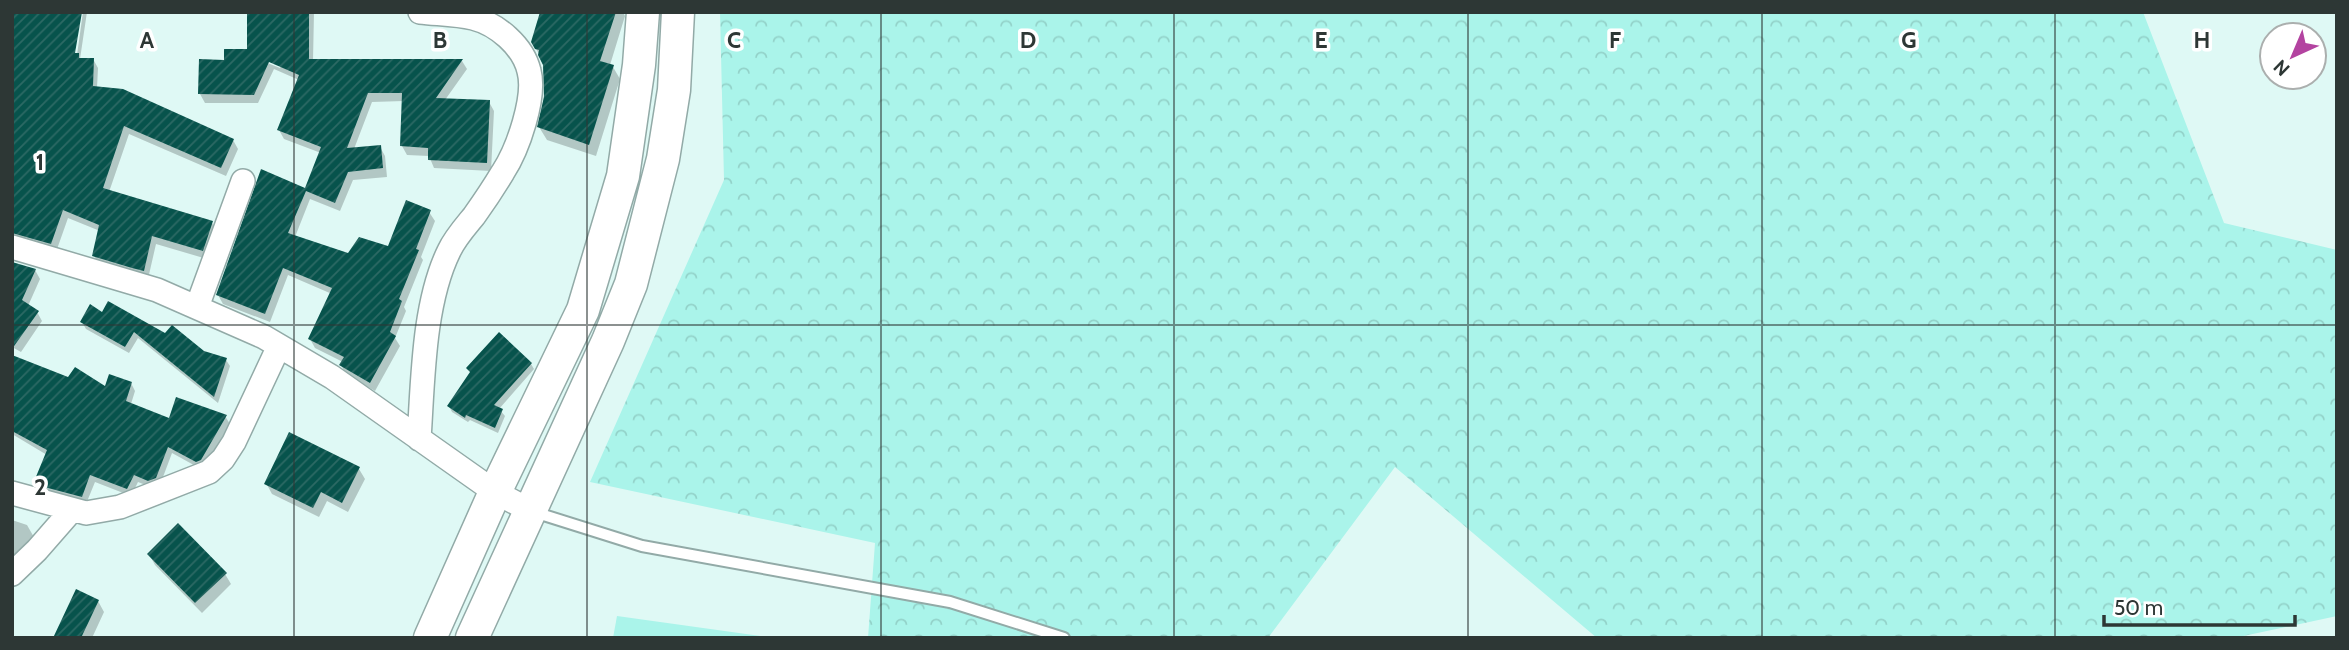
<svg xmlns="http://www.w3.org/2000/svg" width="2349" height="650" font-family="Cabin,sans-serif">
<defs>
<pattern id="forest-crowns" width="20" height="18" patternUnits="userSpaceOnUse" patternTransform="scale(1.75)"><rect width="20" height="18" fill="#aaf4ea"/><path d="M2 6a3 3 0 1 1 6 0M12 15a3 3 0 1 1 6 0" fill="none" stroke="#93d2c9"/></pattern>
<pattern id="building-hatch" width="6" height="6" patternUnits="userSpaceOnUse" patternTransform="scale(1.75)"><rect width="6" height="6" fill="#07534c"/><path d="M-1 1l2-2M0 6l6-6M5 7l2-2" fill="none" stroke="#2c6964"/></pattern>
</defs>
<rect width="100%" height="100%" fill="#dff9f5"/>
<!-- forest -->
<path fill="url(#forest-crowns)" d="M720 12H2143L2224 223 2337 250V616L2234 638H1597L1395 467 1268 638H868L875 543 590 482 724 180Z"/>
<!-- pitch -->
<path fill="#aaf4ea" d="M617 616 774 638H613Z"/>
<!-- shadow -->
<path fill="#0003" d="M12 12 76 62 83 12H87L80 59H93L98 68 97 88 233 140 238 149 226 176 129 134 109 192 212 223 217 231 207 259 156 244 148 279 99 265 94 256 100 231 68 218 56 252 12 243Z
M298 12H314L313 61H462L467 69 445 100 489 102 494 111 491 171 434 168 429 156 407 155 402 146 404 101 372 102 354 149 380 147 385 156 387 177 353 180 340 211 310 199 295 237 349 256 389 248 429 212 435 221 421 257 423 260 404 307 406 311 395 338 400 346 375 391 346 374 341 365 343 362 315 348 310 339 332 294 288 275 270 322 223 304 218 295 306 190 321 153 284 139 279 130 299 80 274 69 258 103H205L200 94 260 60 280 68Z
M542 12H623L625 16 610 65 613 67 620 79 596 156 547 140 539 127 546 82 545 64 532 42Z
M12 262 35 270 40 279 28 306 37 312 42 321 21 352 12 347Z
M103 314 226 360 230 366 218 403 138 338 129 353 86 329 82 322Z
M12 357 69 380 106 389 131 383 135 391 131 404 170 420 225 416 230 424 205 467 201 469 172 453 160 485 153 488 138 482 131 496 95 482 86 504 40 492 35 484 47 455 12 434Z
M531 364 534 369 499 409 505 416 498 433 470 420 468 422 452 412 449 406Z
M359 469 365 479 348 512 327 501 319 517 272 494 266 483Z
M12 520 27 525 35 539 12 576Z
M149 554 225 574 231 584 202 613 155 565Z
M98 601 104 612 92 638H55Z"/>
<!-- building -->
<path fill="url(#building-hatch)" d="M12 12H82L75 53H79V58H94L93 86 123 89 234 139 221 168 124 126 103 188 213 221 203 251 152 236 144 271 132 268 92 256 99 225 63 210 51 244 12 233Z
M247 12H309V59H463L436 98 490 100 487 163 428 160V148L400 146 402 93H368L347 148 381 145 383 168 348 172 335 203 306 191 288 233 348 253 359 237 388 246 406 200 431 210 416 249 419 250 399 299 402 301 390 332 396 336 370 383 339 365 344 357 308 339 332 288 283 268 265 314 216 295 261 169 305 188 321 147 277 130 299 75 269 62 254 95 198 94 199 59 224 60V49H247Z
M540 12H616L600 61 614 65 589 145 537 127 544 97 543 65 538 55 539 50 535 49 531 42Z
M12 262 36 269 22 300 39 311 12 349Z
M108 301 165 333 172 325 204 351 227 358 214 397 134 332 125 347 80 322 90 304 102 312Z
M499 332 532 363 494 405 503 409 495 428 466 415 465 418 447 406 470 372 466 368Z
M12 355 68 377 75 367 105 386 109 374 132 382 126 401 169 418 176 397 227 415 201 460 196 462 168 447 156 478 148 481 134 475 127 489 90 475 82 497 33 484 47 450 12 431Z
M289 432 360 467 342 503 321 492 313 508 264 484Z
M178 523 227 573 195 603 147 554Z
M76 589 99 600 81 638H53Z"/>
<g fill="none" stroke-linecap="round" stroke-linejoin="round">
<defs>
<path id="lane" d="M534 512 642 546 950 602 1064 638"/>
<path id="street" d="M12 247 157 290 264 337 332 377 495 492 531 511
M197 307 243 181
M419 439C423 381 423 304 449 251 455 238 465 227 474 216 484 202 494 187 503 172 518 149 536 97 529 71 523 46 497 24 473 18 456 14 437 14 420 12
M12 493 86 513 120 507 209 472 223 459 234 442 279 346
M12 574 37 550 72 510"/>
<path id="secondary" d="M430 638 495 492 583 310 623 176 639 65 643 12
M472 638 608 341 631 284 663 159 674 90 678 12"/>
</defs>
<!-- lane casing -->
<use href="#lane" stroke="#92aaa7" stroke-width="14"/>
<!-- street casing -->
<use href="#street" stroke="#92aaa7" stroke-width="26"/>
<!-- secondary casing -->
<use href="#secondary" stroke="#92aaa7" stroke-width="35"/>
<!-- lane -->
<use href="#lane" stroke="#fff" stroke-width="10"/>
<!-- street -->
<use href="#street" stroke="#fff" stroke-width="23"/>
<!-- secondary -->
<use href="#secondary" stroke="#fff" stroke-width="32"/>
</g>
<!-- grid -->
<path fill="none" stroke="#2d3735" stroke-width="2" stroke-opacity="0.55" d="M294 12V638M587 12V638M881 12V638M1174 12V638M1468 12V638M1762 12V638M2055 12V638M12 325H2337"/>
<g font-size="23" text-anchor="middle" font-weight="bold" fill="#2d3735" stroke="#fff" stroke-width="7" stroke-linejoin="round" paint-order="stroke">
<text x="147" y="48">A</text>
<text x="440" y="48">B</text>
<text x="734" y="48">C</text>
<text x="1028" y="48">D</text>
<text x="1321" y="48">E</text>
<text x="1615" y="48">F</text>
<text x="1909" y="48">G</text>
<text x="2202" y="48">H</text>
<text x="40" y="170">1</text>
<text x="40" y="495">2</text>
</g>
<!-- border -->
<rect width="2349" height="650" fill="none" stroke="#2d3735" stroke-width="28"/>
<!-- north arrow -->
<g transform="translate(2293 56) rotate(224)"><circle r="33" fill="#ffffff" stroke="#abafae" stroke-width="2"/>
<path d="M0-5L12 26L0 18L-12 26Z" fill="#b343a0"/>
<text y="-10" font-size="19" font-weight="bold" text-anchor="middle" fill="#2d3735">N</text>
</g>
<!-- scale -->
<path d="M2104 615v10h191v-10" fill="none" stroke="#2d3735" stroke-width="3.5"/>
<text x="2114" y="615" font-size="21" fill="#2d3735" stroke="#ffffff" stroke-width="5" paint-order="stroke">50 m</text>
</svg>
